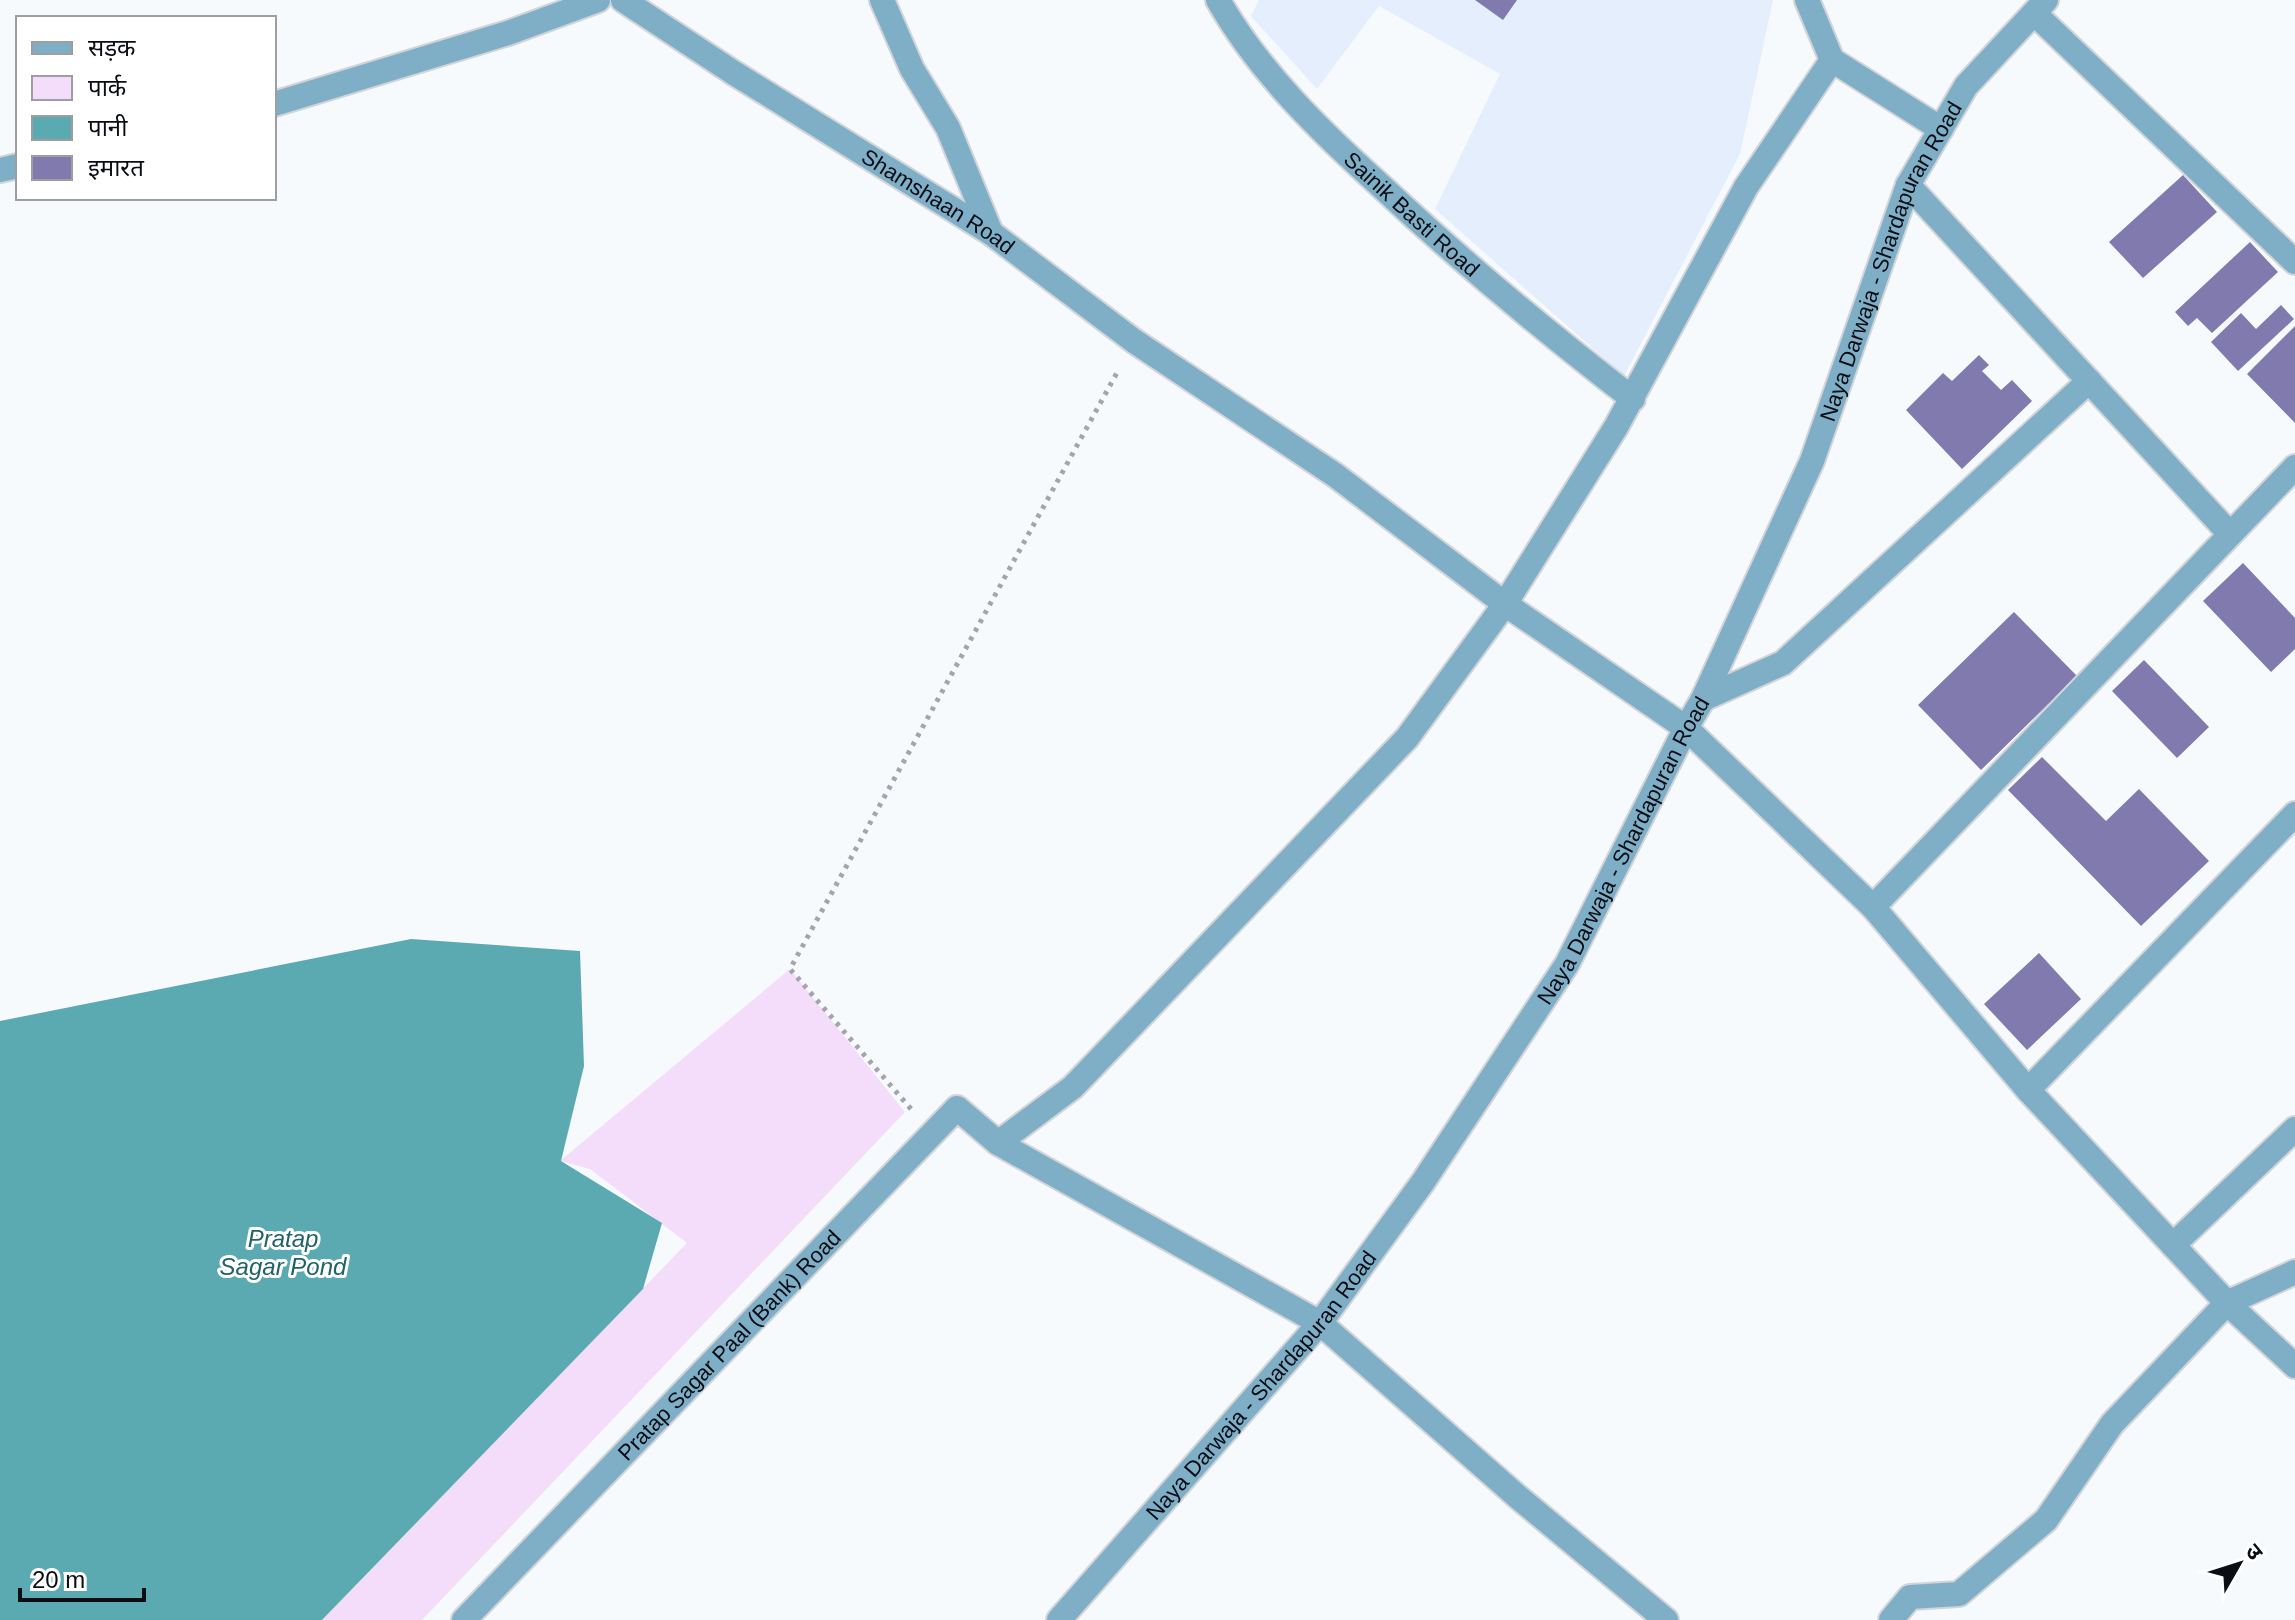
<svg xmlns="http://www.w3.org/2000/svg" width="2295" height="1620" font-family="Helvetica,'Noto Sans Devanagari',sans-serif">
<rect width="100%" height="100%" fill="#f7fafd"/>
<!-- built -->
<path fill="#e5eefd" d="M1259 0H1773L1740 154 1624 376 1435 209 1500 74 1379 6 1317 89 1251 16Z"/>
<!-- green -->
<path fill="#f3ddfa" d="M790 969 905 1112 422 1620H322L687 1243 590 1169 560 1161Z"/>
<!-- water -->
<path fill="#5baab2" d="M411 939 580 951 584 1066 561 1161 662 1223 643 1289 322 1620H0V1021Z"/>
<!-- building -->
<path fill="#807aae" d="M1475 0H1517L1503 20Z
M2183 175 2217 212 2143 278 2109 242Z
M2250 242 2278 272 2212 333 2197 318 2188 326 2175 312Z
M2281 305 2294 319 2238 371 2211 342 2241 313 2256 329Z
M2295 326V423L2247 374Z
M1979 355 1989 365 1982 371 2001 390 2012 380 2032 401 1962 469 1906 410 1943 373 1952 381Z
M2243 563 2295 618V649L2271 672 2203 601Z
M2014 612 2077 676 1981 770 1918 705Z
M2144 660 2209 727 2177 758 2112 691Z
M2042 757 2106 821 2139 789 2209 861 2141 926 2008 790Z
M2039 953 2081 999 2027 1050 1984 1004Z"/>
<g fill="none" stroke-linecap="round" stroke-linejoin="round">
<defs>
<g id="minor">
<path id="s1" d="M623 0 734 73 991 233 1134 341 1335 475 1505 604 1686 728 1873 907 2028 1090 2227 1303 2295 1366"/>
<path d="M882 0 912 69 948 128 991 233"/>
<path id="s2" d="M1218 0C1259 72 1321 132 1382 187 1462 262 1546 332 1633 399"/>
<path d="M1807 0 1832 60 1941 129"/>
<path d="M2035 14 2295 262"/>
<path d="M274 104 508 33 598 0"/>
<path d="M0 170 18 166"/>
<path d="M1908 185 2230 534"/>
<path d="M1703 699 1783 663 2089 381"/>
<path d="M1873 907 2295 467"/>
<path d="M2028 1090 2295 814"/>
<path d="M2173 1245 2295 1129"/>
<path id="s3" d="M464 1620 957 1108 998 1143"/>
<path id="s4" d="M1059 1620 1320 1323 1423 1182 1567 964 1686 728 1703 699 1812 461 1908 185 1966 86 2046 0"/>
<path d="M1666 1620 1518 1497 1320 1323 998 1143 1073 1087 1407 738 1505 604 1616 427 1746 187 1832 60"/>
<path d="M1891 1620 1910 1597 1959 1594 2046 1520 2112 1424 2227 1303 2295 1272"/>
</g>
</defs>
<!-- minor casing -->
<use href="#minor" stroke="#d1d4d8" stroke-width="28"/>
<!-- path -->
<path stroke="#a2a5a9" stroke-width="5" stroke-dasharray="4 6" stroke-linecap="butt" d="M911 1109 790 969 1119 369"/>
<!-- minor -->
<use href="#minor" stroke="#7faec7" stroke-width="24"/>
</g>
<g text-anchor="middle" stroke-width="6" stroke-linejoin="round" paint-order="stroke">
<!-- street labels -->
<g font-size="22" fill="#0a0d13" stroke="#fff">
<text dy="8" stroke="none"><textPath href="#s1" startOffset="374">Shamshaan Road</textPath></text>
<text dy="8" stroke="none"><textPath href="#s2" startOffset="290">Sainik Basti Road</textPath></text>
<text dy="8" stroke="none"><textPath href="#s4" startOffset="1606">Naya Darwaja - Shardapuran Road</textPath></text>
<text dy="8" stroke="none"><textPath href="#s4" startOffset="958">Naya Darwaja - Shardapuran Road</textPath></text>
<text dy="8" stroke="none"><textPath href="#s3" startOffset="382">Pratap Sagar Paal (Bank) Road</textPath></text>
<text dy="8" stroke="none"><textPath href="#s4" startOffset="310">Naya Darwaja - Shardapuran Road</textPath></text>
</g>
<!-- water labels -->
<g font-size="24" font-style="italic" fill="#216268" stroke="#fff">
<text x="283" y="1247">Pratap<tspan x="283" dy="28">Sagar Pond</tspan></text>
</g>
</g>
<!-- legend -->
<rect x="16" y="16" width="260" height="184" fill="#ffffff" stroke="#9d9ea1" stroke-width="2"/>
<rect x="32" y="42" width="40" height="12" fill="#7faec7" stroke="#9d9ea1" stroke-width="2"/>
<text x="88" y="56" font-size="24" fill="#0a0d13">सड़क</text>
<rect x="32" y="76" width="40" height="24" fill="#f3ddfa" stroke="#9d9ea1" stroke-width="2"/>
<text x="88" y="96" font-size="24" fill="#0a0d13">पार्क</text>
<rect x="32" y="116" width="40" height="24" fill="#5baab2" stroke="#9d9ea1" stroke-width="2"/>
<text x="88" y="136" font-size="24" fill="#0a0d13">पानी</text>
<rect x="32" y="156" width="40" height="24" fill="#807aae" stroke="#9d9ea1" stroke-width="2"/>
<text x="88" y="176" font-size="24" fill="#0a0d13">इमारत</text>
<!-- north arrow -->
<g transform="translate(2239 1564) rotate(51)" stroke="#ffffff" stroke-width="6" paint-order="stroke">
<path d="M0-6L14 30L0 20L-14 30Z" fill="#0a0d13"/>
<text y="-12" font-size="22" font-weight="bold" text-anchor="middle" fill="#0a0d13">उ</text>
</g>
<!-- scale -->
<path d="M20 1588v12h124v-12" fill="none" stroke="#0a0d13" stroke-width="4"/>
<text x="32" y="1588" font-size="24" fill="#0a0d13" stroke="#ffffff" stroke-width="6" paint-order="stroke">20 m</text>
</svg>
